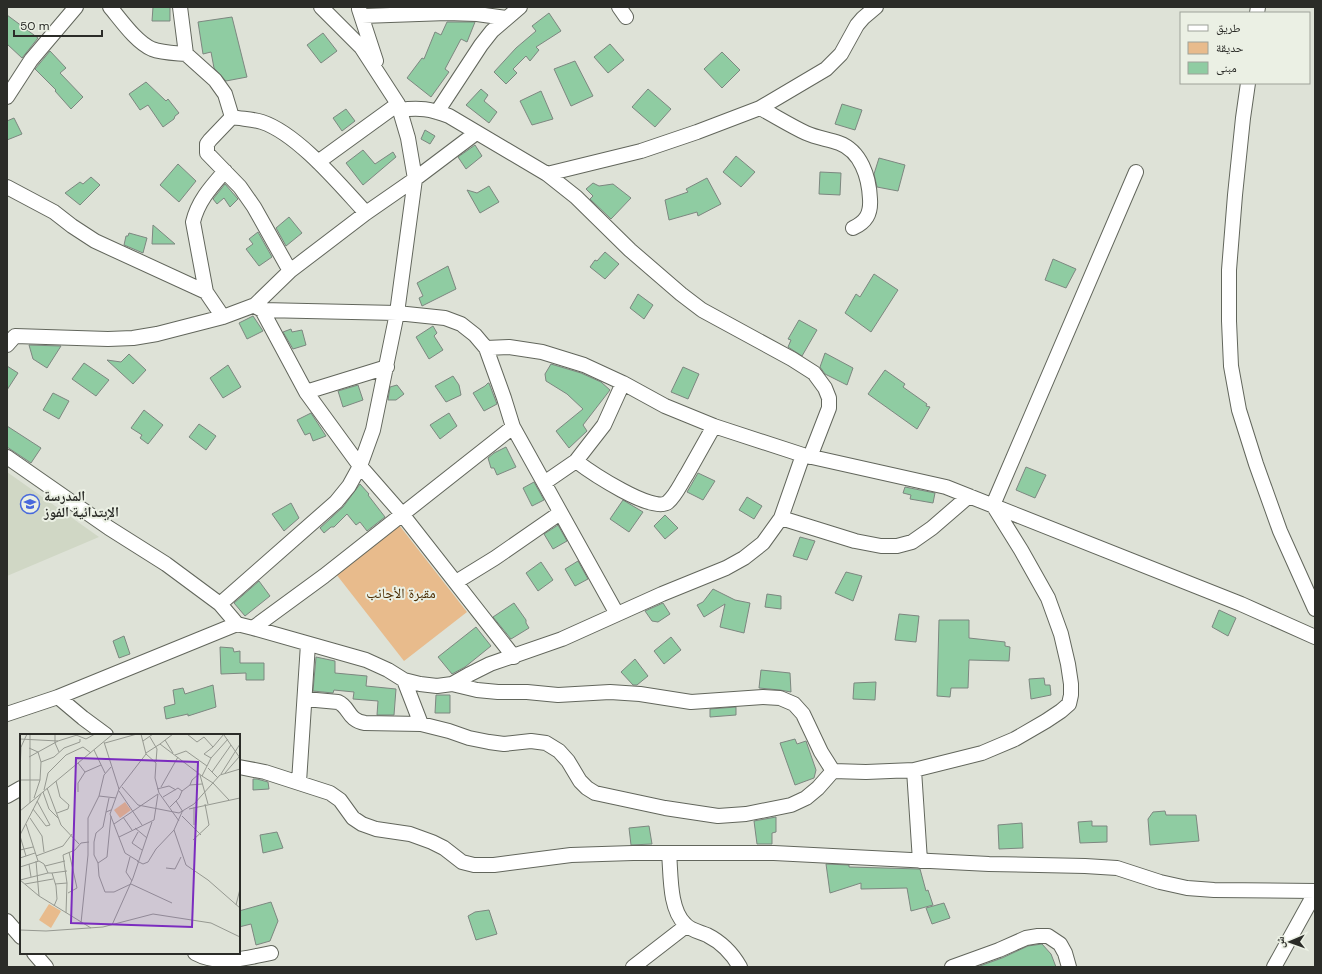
<svg xmlns="http://www.w3.org/2000/svg" width="1322" height="974" font-family="'DM Sans','Noto Naskh Arabic',sans-serif">
<rect width="100%" height="100%" fill="#dee2d7"/>
<!-- built -->
<path fill="#d0d7c5" d="M7 472 99 537 7 576Z"/>
<!-- green -->
<path fill="#e8bb8c" d="M399 525 467 612 404 661 336 574Z"/>
<!-- building -->
<path fill="#8fcca2" stroke="#7d8780" d="M153 7H170V21H152Z
M549 13 561 31 536 47 539 50 530 61 526 56 513 69 517 73 506 84 494 72 516 48 536 31 532 26Z
M7 15 38 38 22 58 7 44Z
M232 17 247 77 226 81 214 68 211 52 203 54 198 22Z
M447 22H475L467 42 461 39 445 69 449 72 431 97 407 78 422 58 424 59 435 32 441 35Z
M323 33 337 51 321 63 307 45Z
M610 44 624 60 608 73 594 57Z
M50 51 66 68 60 73 83 97 71 109 55 91 56 90 35 69Z
M722 52 740 70 722 88 704 69Z
M575 61 593 96 571 106 554 69Z
M146 82 166 101 168 99 179 113 175 116 174 119 163 127 148 105 140 110 129 94Z
M481 89 488 95 484 101 497 112 489 123 466 105Z
M648 89 671 109 655 127 632 107Z
M541 91 553 119 532 125 520 101Z
M842 104 862 110 855 130 835 124Z
M346 109 355 121 342 131 333 118Z
M14 118 22 134 7 140V121Z
M425 130 435 136 430 144 421 139Z
M475 145 482 156 466 169 458 157Z
M363 150 375 164 393 152 396 157 363 185 346 163Z
M736 156 755 172 741 187 723 172Z
M879 158 905 165 898 191 877 187 874 174Z
M178 164 196 181 179 202 160 185Z
M820 172 841 173 840 195 819 194Z
M91 177 100 185 80 205 65 193 80 182 83 184Z
M707 178 721 204 698 216 697 212 669 220 665 200 688 192 686 189Z
M593 183 599 186 613 184 631 198 611 219 590 199 593 196 586 189Z
M225 184 238 199 230 207 224 198 217 204 213 199Z
M489 186 499 202 480 213 467 190 477 193Z
M289 217 302 233 286 246 276 228Z
M153 225 175 244H152Z
M258 232 272 257 259 266 246 249 253 244 249 239Z
M129 233 147 238 143 253 124 245 126 236H128Z
M605 252 619 264 605 279 590 267 595 260 597 261Z
M1053 259 1076 269 1066 288 1045 280Z
M448 266 456 289 422 306 419 298 423 296 417 283Z
M874 274 898 290 871 332 845 313 856 294 860 297Z
M638 294 653 305 644 319 630 308Z
M253 316 263 331 247 339 239 323Z
M799 320 817 330 802 356 788 347 791 340 788 339Z
M433 326 437 333 434 336 443 350 429 359 416 337Z
M291 329 292 332 302 330 306 345 293 349 283 332Z
M29 345 61 346 47 368 33 359Z
M825 353 853 368 847 385 825 374 820 367Z
M129 354 146 370 133 384 107 360 121 362Z
M84 363 109 380 96 396 72 379Z
M551 364 581 373 601 382 610 390 583 425 587 431 569 448 556 431 583 409 567 394 546 381 545 374Z
M228 365 241 387 223 398 210 378Z
M7 366 18 373 7 390Z
M683 367 699 374 688 399 671 392Z
M885 370 905 384 903 387 927 404 926 406 930 407 917 429 868 394Z
M453 376 459 385 461 395 446 402 435 386Z
M488 383H489L497 404 484 411 473 393 485 386Z
M358 385 363 400 343 407 338 391Z
M397 385 404 394 396 400H388L390 387Z
M53 393 69 401 59 419 43 410Z
M144 410 163 425 148 444 140 438 142 435 131 428Z
M311 413 326 436 313 441 310 433 305 435 297 420Z
M449 413 457 426 440 439 430 425Z
M199 424 216 436 206 450 189 437Z
M7 426 41 448 31 463 7 447Z
M506 447 516 467 497 475 494 468H491L488 458 494 453Z
M1026 467 1046 475 1035 498 1016 490Z
M698 473 715 481 703 500 687 492Z
M534 482 544 500 532 506 523 488Z
M360 484 369 494 368 495 385 517 367 531 360 522 356 525 347 514 334 527H331L324 533 320 528 343 507Z
M905 487 935 493 933 503 910 499 911 495 903 493Z
M747 497 762 506 754 519 739 510Z
M623 500 643 512 629 532 610 519Z
M291 503 299 518 284 531 272 514Z
M665 515 678 528 665 539 654 526Z
M558 525 567 541 553 549 544 534Z
M800 537 815 541 807 560 793 556Z
M578 561 588 579 575 586 565 569Z
M541 562 553 580 538 591 526 573Z
M846 572 862 576 853 601 835 593Z
M259 581 270 596 245 616 234 603Z
M713 589 735 600 750 603 744 633 720 627 725 604 704 617 697 605 703 602Z
M767 594 781 596V609L765 607Z
M514 603 526 620V623L529 628 511 639 493 617Z
M663 603 670 614 658 622 652 621 645 611Z
M1219 610 1236 618 1228 636 1212 627Z
M899 614 919 616 916 642 895 640Z
M939 620H969V638L1005 642V646L1010 647 1009 661 969 660 968 688H951L950 697 937 696Z
M476 627 491 646 465 667 452 674 438 657Z
M124 636 130 654 119 658 113 641Z
M671 637 681 650 664 664 654 651Z
M220 647 233 648 234 652 240 651V663H264V680H246V673L221 674Z
M316 657 335 661V673L367 676 366 686 396 689 394 715H377L378 701 353 699 354 692 334 690 333 693 313 691Z
M635 659 648 676 637 685H633L621 672Z
M761 670 790 673 791 692 780 690 759 688Z
M1044 678 1045 685H1050L1051 695 1031 699 1029 679Z
M876 682 875 700 853 699 854 683Z
M213 685 216 707 188 716V714L166 719 164 707 175 704 173 690 183 688 185 694Z
M436 695H450V713H435Z
M736 707V715L710 717V709Z
M795 739 797 744 806 741 816 770 814 778 795 785 780 743Z
M253 779H257L268 782 269 789 253 790Z
M1165 811 1166 815H1196L1199 841 1150 845 1148 819 1153 812Z
M776 817V832L772 833V844H757L754 821Z
M1092 821V826H1107V842L1080 843 1078 822Z
M1022 823 1023 848 999 849 998 825Z
M649 826 652 844 631 845 629 828Z
M277 832 283 848 263 853 260 835Z
M826 864 849 865V867L920 869 926 891 928 890 933 905 911 911 907 888 861 889V883L830 893Z
M271 902 278 921 270 941 256 945 251 924 239 927V911Z
M944 903 950 918 932 924 926 908Z
M489 910 497 934 476 940 468 916 475 912Z
M1042 944 1051 954 1056 967H977L1002 958 1028 946Z"/>
<g fill="none" stroke-linecap="round" stroke-linejoin="round">
<defs>
<path id="minor" d="M110 7C121 20 136 42 152 49 162 53 175 53 186 54
M180 7 186 54 215 80 225 94 232 117 210 140 207 144V153L240 187 254 207 290 271
M619 7 626 17
M359 9 376 61
M1257 13 1258 7
M362 16 447 13 477 14 506 18
M1248 83 1243 118 1235 195 1229 270V321L1231 366 1239 410 1256 464 1280 531 1315 609
M7 97 31 60 76 7
M760 108C775 116 791 126 806 133 817 138 828 139 839 143 861 151 869 177 870 199 871 214 866 222 853 228
M400 110C419 107 431 109 449 116L547 174 576 197 630 250 681 294 702 310 792 359 814 373 825 388 829 398V408L810 457
M437 112 481 45 492 31 520 7
M232 117C242 119 253 119 262 122 298 134 340 185 366 213
M318 162 398 104
M547 174 641 151 697 132 760 108 826 69 841 54 857 25 863 18 876 7
M7 187 54 212 72 226 95 241 206 292
M255 306 262 310 306 392 360 466 402 514 514 657
M262 310 397 313 445 318 461 324 475 335 486 348 504 398 513 427 617 614
M223 317 206 292 193 222C198 201 211 187 225 171
M7 345 15 336 108 339 133 338 157 334 223 317 255 305 290 271 366 213 415 179 476 133
M486 348 509 347 542 352 584 365 623 383 665 406 714 426 803 455 946 487 1241 604 1315 637
M306 392 387 367
M7 457 109 528 166 564 220 604 237 624 253 628 366 660 388 670 404 680 420 684 437 686 452 684 468 675 490 664 562 639 662 594 726 568 744 558 763 543 781 518 803 455
M576 461C589 471 654 515 668 502 676 495 681 483 687 474 696 458 705 442 714 426
M544 483 576 461 604 425 623 383
M781 518 855 541 881 546H897L912 542 932 528 969 496
M456 582 495 558 560 513
M220 604 336 502 349 486 360 466 373 430 397 313 415 179 408 138 398 104 361 47 321 7
M253 628 324 576 513 427
M404 680 421 724 449 731 469 738 489 742 504 744 531 741 546 743 559 751 568 761 580 781 587 788 595 793 665 808 718 816 746 814 791 805 806 798 818 788 833 771
M452 684 477 690 498 692H527L558 695 610 692 640 694 691 702 763 697 780 698 794 704 803 714 821 752 833 771 866 772 914 770 982 753 1015 739 1046 721 1061 711 1069 704 1071 695V684L1068 664 1061 634 1048 598 1021 550 993 505 1136 172
M58 697 83 718 106 735
M305 699 338 702C350 707 347 720 365 723L421 724
M7 714 58 697 237 624
M239 767 265 772 330 793 340 800 353 818 362 824 376 829 410 834 432 842 444 848 462 862 474 865H494L571 855 633 853H774L989 864 1085 866 1117 868 1160 882 1187 888 1214 890 1315 891
M914 770 920 861
M299 782 308 644
M7 796 21 788
M669 853C671 874 669 909 685 924 690 930 700 932 707 935 721 942 732 953 740 967
M7 921 21 937
M34 953 46 967
M195 953C219 966 246 958 271 953
M633 967 686 926
M952 967 999 950 1026 938 1038 936H1048L1060 944 1065 953 1069 967
M1274 967 1315 893"/>
</defs>
<!-- minor casing -->
<use href="#minor" stroke="#62665c" stroke-width="16"/>
<!-- minor -->
<use href="#minor" stroke="#fff" stroke-width="14"/>
</g>
<!-- icons -->
<defs>
<symbol id="school-ring" viewBox="-11 -11 22 22"><circle r="9.5" fill="#ebf0e4" stroke="#4869dc" stroke-width="1.5"/><path d="M0-5L7-2L0 1L-7-2ZM-4 1L0 2.5L4 1V4Q0 6-4 4Z" fill="#4869dc"/></symbol>
</defs>
<g fill-rule="evenodd">
<use href="#school-ring" x="19" y="493" width="22" height="22"/>
</g>
<g text-anchor="middle" stroke-width="4" stroke-linejoin="round" paint-order="stroke">
<!-- poi labels -->
<g font-size="14" font-weight="bold" fill="#2b2c28" stroke="#ebf0e4" text-anchor="start">
<text x="44" y="501">المدرسة<tspan x="44" dy="16">الإبتدائية الفوز</tspan></text>
</g>
<!-- park labels -->
<g font-size="14" fill="#4a2b00" stroke="#ebf0e4">
<text x="401" y="598">مقبرة الأجانب</text>
</g>
</g>
<!-- overview -->
<g transform="translate(20 734)">
<rect width="220" height="220" fill="#dee2d7"/>
<path d="M105 68 111 76 100 84 94 76ZM29 170 41 177 31 194 19 186Z" fill="#e8bb8c"/>
<path fill="none" stroke="#969991" stroke-width="1" d="M10 0V69M35 0V9L39 18M167 0 177 8 184 3 193 13 184 20 191 24 182 42 193 49M56 1 66 5 75 0M204 1 220 24M130 3 137 15 136 28M0 5 38 7 57 1M145 6 153 19M123 7 133 0M84 8 99 55M85 9 117 0M140 10 153 0M1 13 7 0M193 13 204 0M9 14 18 18 21 28 20 46 14 64M74 16 85 39M126 19 140 10 182 42M126 20 136 29 135 44 139 59 159 87M155 21 166 17 187 32M9 23 38 7M191 24 208 5M21 28 34 23 44 14 60 8V5M58 29 65 38 81 31M188 34 198 44M192 38 211 11M0 39 1 12M205 39 219 23M201 40 220 10M180 41 188 70M0 46H20M36 47 40 63 49 71 48 75 37 79M193 49 209 66M170 51 172 46 179 40M102 53 118 71 159 79 174 70 200 41 220 35M141 53 158 23M27 54 41 91 59 110M137 55 149 52 156 56M24 56 28 39 46 21 63 13 71 19M99 57 122 91M23 58 29 75 38 84M58 58V49L65 38M79 62 96 64M143 63 158 54 162 57 170 51 182 50M156 67 163 78M150 73 159 64 162 57M13 75 26 92 30 91 17 67M169 75 220 64M0 77 93 0M86 78 89 64M91 82 87 123 78 129 79 142 85 158H94L111 150 152 169M162 82 181 101M103 83 112 96M10 84 22 102 24 118M6 90 18 127M94 90 138 60M174 91V73M115 94 127 104M154 96 166 131 188 146 220 174M118 98 112 109 122 116M0 101 21 60M0 102 6 122M99 103 134 86 138 60M173 106 189 91 185 70M0 116 13 113M16 122 43 112 52 100M110 123 106 138 112 147M0 124 15 119M16 127 19 162M117 127 123 130 128 128 136 115 154 96 162 78M118 127 105 119 90 80 99 55 126 20 121 0M78 129 74 121V108L76 99 83 93 86 78 91 76M9 130 11 143M25 132 45 127M0 133 19 127 24 130 28 139H32L36 152 37 165 34 172M146 134 155 135 161 123M32 139 47 137M0 146 19 162 71 194M0 146 28 139M5 150 33 145M35 150 47 149M48 159 57 154 49 118M216 171 220 155M46 179 47 149 43 121 55 116 61 109 69 108M61 189 68 121V84L79 62 84 41 91 33M92 191 113 144 132 88M0 196 26 197 83 193 133 180 191 189 220 203"/>
<path fill="#7b2cbf" fill-opacity="0.15" stroke="#7b2cbf" stroke-width="2" d="M56 24 178 28 172 193 51 189Z"/>
<rect width="220" height="220" fill="none" stroke="#2b2c28" stroke-width="2"/>
</g>
<!-- border -->
<rect width="1322" height="974" fill="none" stroke="#2b2c28" stroke-width="16"/>
<!-- legend -->
<rect x="1180" y="12" width="130" height="72" fill="#ebf0e4" stroke="#9ea299"/>
<rect x="1188" y="25" width="20" height="6" fill="#ffffff" stroke="#9ea299"/>
<text x="1216" y="32" font-size="12" fill="#2b2c28">طريق</text>
<rect x="1188" y="42" width="20" height="12" fill="#e8bb8c" stroke="#9ea299"/>
<text x="1216" y="52" font-size="12" fill="#2b2c28">حديقة</text>
<rect x="1188" y="62" width="20" height="12" fill="#8fcca2" stroke="#9ea299"/>
<text x="1216" y="72" font-size="12" fill="#2b2c28">مبنى</text>
<!-- north arrow -->
<g transform="translate(1290 942) rotate(268)" stroke="#ebf0e4" stroke-width="3" paint-order="stroke">
<path d="M0-3L7 15L0 10L-7 15Z" fill="#2b2c28"/>
<text y="-6" font-size="11" font-weight="bold" text-anchor="middle" fill="#2b2c28">ش</text>
</g>
<!-- scale -->
<path d="M14 30v6h88v-6" fill="none" stroke="#2b2c28" stroke-width="2"/>
<text x="20" y="30" font-size="12" fill="#2b2c28" stroke="#ebf0e4" stroke-width="3" paint-order="stroke">50 m</text>
</svg>
